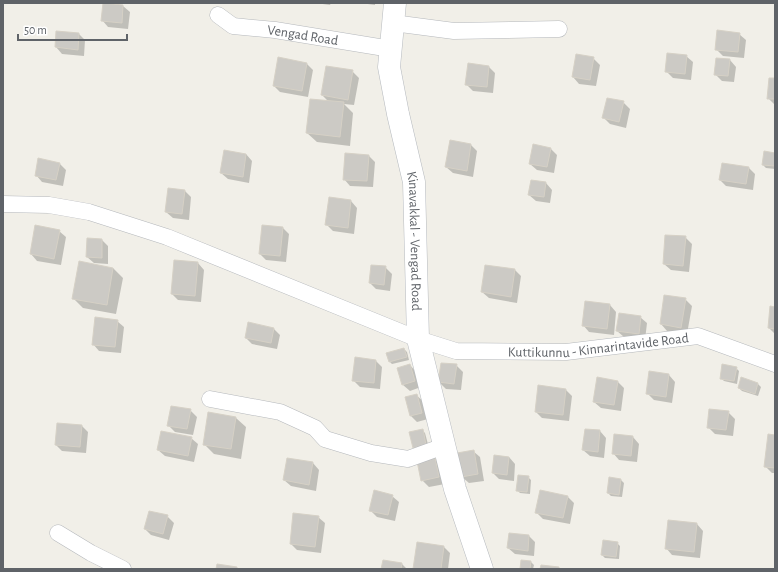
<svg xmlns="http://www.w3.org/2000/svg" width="778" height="572" font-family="'Alegreya Sans',sans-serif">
<rect width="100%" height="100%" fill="#f1efe8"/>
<!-- shadow -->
<path fill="#0003" d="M104 3 123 6 130 12 128 29 108 27 102 20Z
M315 3H331L330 5Z
M360 3H375V5Z
M79 34 85 40 84 56 62 54 56 47Z
M739 34 746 40 744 58 723 56 716 49Z
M686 56 693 62 691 80 673 78 666 71Z
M593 58 600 65 596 86 579 84 573 77Z
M730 60 736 67 734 82 722 81 715 74Z
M307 64 313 70 308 97 280 92 274 86Z
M489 67 495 73 493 93 473 91 466 84Z
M352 71 359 78 354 105 344 104 353 113 350 146 317 142 307 133 329 102 322 95Z
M775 79V105L768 98Z
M623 102 630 109 626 128 610 124 604 118Z
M451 141 471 145 477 151 473 177 453 173 446 167Z
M551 149 557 155 554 173 537 170 530 164Z
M246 154 252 161 249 183 228 179 221 173Z
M775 154V169L766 168 763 165Z
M369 156 375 162 373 187 350 186 344 179Z
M39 159 60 164 66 170 63 186 42 182 36 175Z
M749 168 755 174 753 190 726 186 720 180Z
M531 181 546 183 552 190 550 203 536 201 529 195Z
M185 191 191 197 189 220 173 218 166 212Z
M351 201 357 208 354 234 333 231 326 224Z
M36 226 59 231 66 237 61 265 37 261 31 254Z
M283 228 289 234 286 262 266 260 260 254Z
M685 237 692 244 689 272 671 270 664 264Z
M102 240 108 246V264L94 263 87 257Z
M198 263 204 270 201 302 178 300 172 294Z
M385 267 392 274 390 291 376 289 370 283Z
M113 268 123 278 116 314 83 308 73 298Z
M515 270 521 276 517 303 489 298 482 292Z
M665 296 685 299 692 306 687 334 667 331 661 324Z
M610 305 616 312 614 335 589 332 583 325Z
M775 308V334L769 328Z
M640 317 647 323 645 340 624 337 617 331Z
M117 321 124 327 121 353 99 351 93 344Z
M274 329 280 335 277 349 252 344 246 338Z
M404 349 407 352 409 360 392 364 389 361Z
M376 361 382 367 380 389 360 387 353 380Z
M410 365 416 372 421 387 410 391 403 385Z
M456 365 463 372 461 390 446 389 439 382Z
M736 368 739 371 737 384 724 381 721 378Z
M669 375 675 382 672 403 654 400 647 393Z
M618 382 624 388 621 411 601 408 594 402Z
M758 384 761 387 758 396 742 391 739 388Z
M566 390 572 396 569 421 542 418 536 412Z
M416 395 423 401 428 419 417 422 411 416Z
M190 410 197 417 193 435 175 432 168 425Z
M728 412 735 419 733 436 715 434 708 427Z
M209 413 236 418 246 427 241 459 214 454 204 444Z
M58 424 82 426 88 432 86 453 62 451 56 445Z
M422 430 425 433 429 448 417 451 414 448Z
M585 430 600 431 606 438 604 458 590 456 583 450Z
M615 435 633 437 639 444 637 462 619 460 613 453Z
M775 436V473H772L765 466Z
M191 438 198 444 194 462 165 456 158 450Z
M473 451 480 457 484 481 469 483 462 477Z
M495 456 509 457 515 464 514 481 499 479 493 473Z
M435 459 441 466 445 484 429 487 422 480Z
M313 463 319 470 316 491 291 486 284 480Z
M528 477 531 480 530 494 520 493 517 490Z
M621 480 624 483 622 497 611 496 608 493Z
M392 496 399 502 395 521 377 517 370 510Z
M567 496 574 503 570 524 543 519 536 512Z
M167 516 174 523 169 540 151 535 145 529Z
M318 517 325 523 321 553 297 550 291 544Z
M697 524 703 531 700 558 672 555 666 548Z
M529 536 535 542 534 556 515 554 508 548Z
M617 543 620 546 619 559 605 558 602 555Z
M443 546 450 553 448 569H415Z
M531 562 534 565 533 569H521Z
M402 564 407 569H382Z"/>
<!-- building -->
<path fill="#cccac5" stroke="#d6d1c6" d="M103 3 123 5 122 23 101 21Z
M717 30 740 33 738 52 715 50Z
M56 31 79 33 78 50 55 47Z
M667 53 687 55 685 74 665 72Z
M576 54 594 57 590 80 572 77Z
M278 57 307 63 302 91 273 86Z
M716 58 730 59 728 76 714 75Z
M468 63 489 66 487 87 465 85Z
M326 66 353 70 348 100 321 95Z
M769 78H775V99H767Z
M607 98 624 101 619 122 602 118Z
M310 99 344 102 340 137 306 133Z
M450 140 471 144 467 171 445 167Z
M533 144 551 148 547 167 529 164Z
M224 150 246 154 243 177 220 173Z
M764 151 775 153V166L762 165Z
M345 153 369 155 367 181 343 180Z
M38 158 60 163 56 180 35 176Z
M722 163 749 167 746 184 719 180Z
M531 180 546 182 544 197 528 195Z
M168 188 185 190 182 214 165 212Z
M329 197 351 200 348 228 325 225Z
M35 225 60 230 54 259 30 254Z
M262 225 283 227 280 256 259 254Z
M665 235 686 236 683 266 663 264Z
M87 238 102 239V258L86 257Z
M174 260 198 262 195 296 171 294Z
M79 261 113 268 107 305 72 299Z
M371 265 386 266 384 285 369 283Z
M485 265 515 269 511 297 481 292Z
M664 295 686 298 681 328 660 324Z
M585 301 610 304 607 329 582 326Z
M770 306 775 307V329L768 328Z
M619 313 641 316 639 334 616 331Z
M95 317 118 320 115 347 92 345Z
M248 322 274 328 271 343 245 338Z
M404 348 407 357 389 362 386 353Z
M355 357 376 360 374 383 352 381Z
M441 363 457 364 454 384 438 382Z
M410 364 415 381 402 385 397 368Z
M722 364 737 367 734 381 720 379Z
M649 371 669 374 666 397 646 394Z
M597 377 618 381 614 405 593 402Z
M741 377 758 383 755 394 738 388Z
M538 385 566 389 563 415 535 412Z
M417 394 422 413 410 416 405 397Z
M171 406 191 409 187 429 167 426Z
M709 409 729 411 726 430 707 428Z
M208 412 236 417 231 449 203 445Z
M57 423 82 425 80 447 55 445Z
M423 429 426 445 413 448 409 432Z
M585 429 600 430 598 452 582 450Z
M161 431 192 437 188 456 157 450Z
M614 434 633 436 631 456 612 454Z
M768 434 775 435V468L764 467Z
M474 450 478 474 461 477 457 453Z
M494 455 509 457 507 475 492 473Z
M287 458 313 462 309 485 283 480Z
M435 458 439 477 421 481 417 461Z
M518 475 529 476 527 492 516 491Z
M609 477 621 479 619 495 607 493Z
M374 490 393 495 388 515 369 511Z
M540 490 568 496 563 518 535 513Z
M149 511 168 515 163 534 144 529Z
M293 513 319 516 315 547 290 544Z
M668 520 697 523 694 552 665 549Z
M509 533 529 535 528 551 507 548Z
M603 540 618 542 616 557 601 555Z
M417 542 444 546 441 569H413Z
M383 560 402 563 401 569H381Z
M521 560 531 561 530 569H520Z
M217 564 237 567V569H216Z
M541 565 559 567V569H540Z"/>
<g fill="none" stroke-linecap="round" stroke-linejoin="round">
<defs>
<g id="street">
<path id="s1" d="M218 15 233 26 275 30 391 49"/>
<path d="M393 23 454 31 559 29"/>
<path id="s2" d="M3 204 49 205 89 212 167 237 418 339 456 351 566 352 698 336 775 364"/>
<path d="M210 399 280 412 315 428 325 439 371 453 408 459 444 446"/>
<path d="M58 533 91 553 123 569"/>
</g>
<g id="secondary">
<path id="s3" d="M395 3 389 67 398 114 414 182 418 339 455 489 482 569"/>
</g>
</defs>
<!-- street casing -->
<use href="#street" stroke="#b5b8bc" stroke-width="17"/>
<!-- secondary casing -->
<use href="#secondary" stroke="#b6babf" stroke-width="23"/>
<!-- street -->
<use href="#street" stroke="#fff" stroke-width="16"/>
<!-- secondary -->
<use href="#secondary" stroke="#fff" stroke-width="22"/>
</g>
<g text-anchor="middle" stroke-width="3" stroke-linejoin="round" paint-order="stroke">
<!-- street labels -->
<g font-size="14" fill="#5f6368" stroke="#fff">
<text dy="5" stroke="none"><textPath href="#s1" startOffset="89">Vengad Road</textPath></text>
<text dy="5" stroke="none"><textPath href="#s3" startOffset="241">Kinavakkal - Vengad Road</textPath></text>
<text dy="5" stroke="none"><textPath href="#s2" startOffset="622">Kuttikunnu - Kinnarintavide Road</textPath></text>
</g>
</g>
<!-- border -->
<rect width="778" height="572" fill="none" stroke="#5f6368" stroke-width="8"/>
<!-- scale -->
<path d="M18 34v6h109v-6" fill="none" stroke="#5f6368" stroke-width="2"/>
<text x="24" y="34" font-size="12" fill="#5f6368" stroke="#ffffff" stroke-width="3" paint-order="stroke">50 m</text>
</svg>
